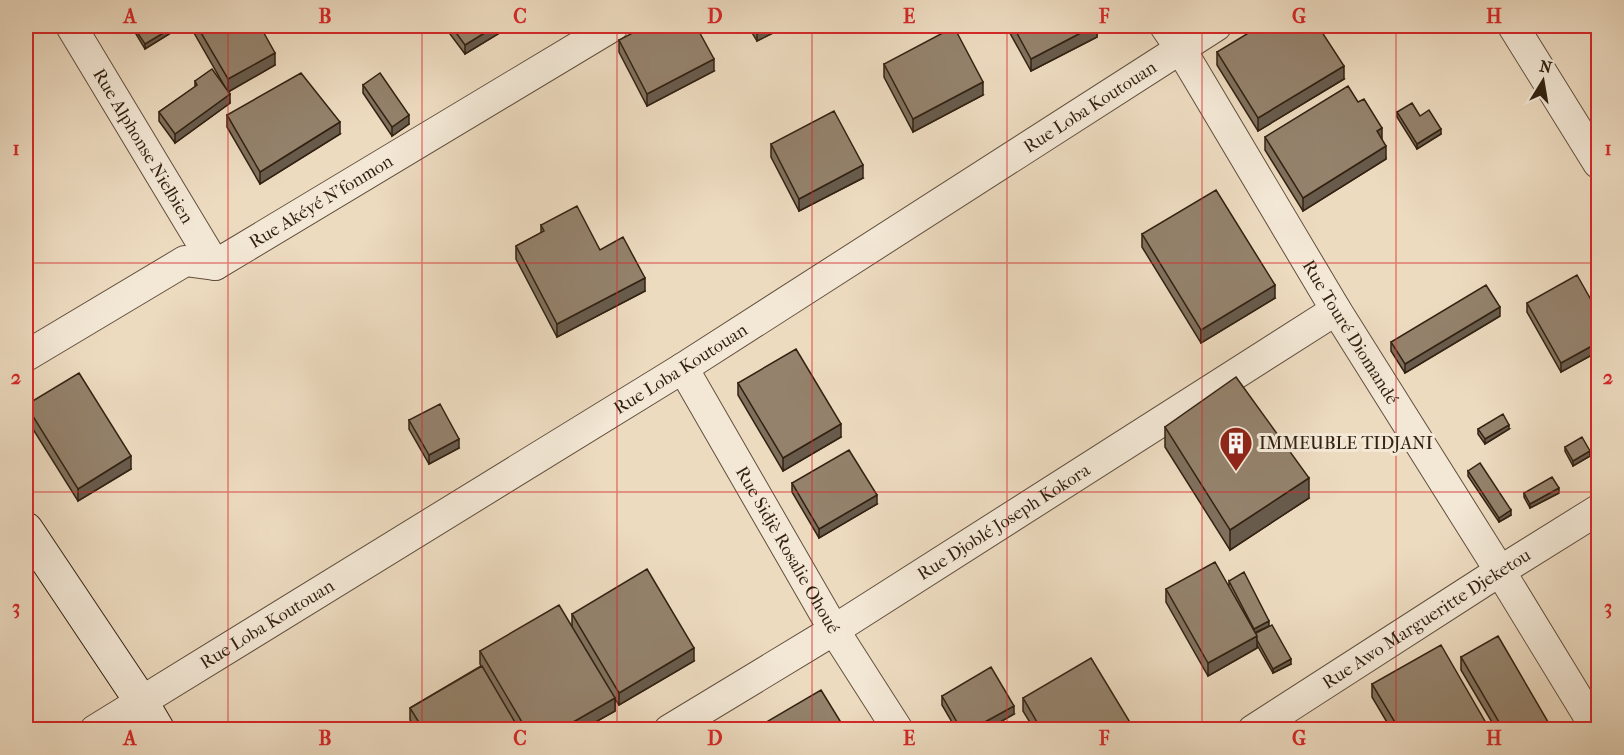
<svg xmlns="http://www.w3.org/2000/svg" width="1624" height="755" font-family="'IM FELL French Canon',serif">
<rect width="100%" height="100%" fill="#eddbc0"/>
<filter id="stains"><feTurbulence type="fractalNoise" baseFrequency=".00333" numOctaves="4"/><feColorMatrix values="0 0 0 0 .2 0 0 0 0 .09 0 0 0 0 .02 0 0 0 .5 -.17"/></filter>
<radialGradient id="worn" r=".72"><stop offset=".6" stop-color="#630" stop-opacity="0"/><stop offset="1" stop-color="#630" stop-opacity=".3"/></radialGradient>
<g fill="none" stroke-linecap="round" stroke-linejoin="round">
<defs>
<g id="minor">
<path id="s1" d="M71 26 215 265"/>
<path id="s2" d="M1165 26 1180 48 1336 310 1500 571 1597 730"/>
<path d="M1513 26 1598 163"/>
<path id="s3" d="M26 356 185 261 215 265 613 26"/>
<path id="s4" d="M683 368 834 630 898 730"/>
<path id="s5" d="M95 730 683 368 1216 26"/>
<path id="s6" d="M669 730 834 630 1336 310"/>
<path id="s7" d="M1253 730 1500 571 1598 510"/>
</g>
<path id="secondary" d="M26 529 141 701 158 730"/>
</defs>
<!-- minor casing -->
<use href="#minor" stroke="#62503e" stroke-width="32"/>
<!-- secondary casing -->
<use href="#secondary" stroke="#332212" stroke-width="35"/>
<!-- minor -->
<use href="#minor" stroke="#f3e8d6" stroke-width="30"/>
<!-- secondary -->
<use href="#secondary" stroke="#f3e8d6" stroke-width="33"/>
</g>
<!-- wall -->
<path fill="#7f705d" stroke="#332212" stroke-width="1.5" d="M133 26H182L145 49 133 29Z
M190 26H260L275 65 228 92 230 103 175 143 159 121V112L195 87V81L225 87Z
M444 26H511L465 54Z
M748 26H787L757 41Z
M1006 26H1097V37L1031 71Z
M619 40 714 71 647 106 619 52Z
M1217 52 1344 79 1258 131 1217 65Z
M884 64 983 95 913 132 884 77Z
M363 85 409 124 392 136 363 93Z
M1397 112 1420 116 1441 134 1417 149 1397 117Z
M227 115 340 134 260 184 227 127Z
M1265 137 1382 140 1386 159 1303 211 1265 150Z
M771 144 863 178 799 211 771 157Z
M541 225 600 250 645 291 557 337 516 259V246L541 233Z
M1142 234 1275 298 1201 343 1142 247Z
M1527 303 1599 314V351L1561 372 1527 312Z
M1500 316 1405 373 1391 351V342Z
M738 383 841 437 783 471 738 395Z
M26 405 131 469 78 501 26 418Z
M409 420 459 448 429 464 409 429Z
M1165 427 1309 498 1230 550 1165 447Z
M1478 429H1509L1485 444 1478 434Z
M1565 447 1590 456 1573 466 1565 451Z
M1468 471 1511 515 1499 522 1468 476Z
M792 483 877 504 819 538 792 492Z
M1524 493H1559L1530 508 1524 497Z
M1229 581 1269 626 1255 633 1291 664 1273 673 1257 645V648L1208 676 1166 602V589L1229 585Z
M572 614 694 661 619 705 615 699V711L583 729H416L410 720V708L481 666 480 664V651L572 626Z
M1461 657 1551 729H1496L1461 670Z
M1372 684 1486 729H1391L1372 697Z
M942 696 1014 714 988 729H956L942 705Z
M1023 698 1134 729H1034L1023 711Z"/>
<!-- shaded-wall -->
<path fill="#685b4c" stroke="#332212" stroke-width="1.5" d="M35 26H43L32 32V27Z
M175 26H182L145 49V44Z
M496 26H511L465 54V45Z
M763 26H787L757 41V29Z
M1094 26H1097V37L1031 71V59Z
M275 53V65L228 92V79Z
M714 59V71L647 106V94Z
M1344 66V79L1258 131V118Z
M983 82V95L913 132V119Z
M230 94V103L175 143V134Z
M409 115V124L392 136V127Z
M340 122V134L260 184V172Z
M1382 128V141L1377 131Z
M1441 129V134L1417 149V144Z
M1386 146V159L1303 211V198Z
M863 165V178L799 211V199Z
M645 278V291L557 337V324Z
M1275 285V298L1201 343V330Z
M30 293V306L26 309V296Z
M1500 307V316L1405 373V364Z
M1599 342V351L1561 372V363Z
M841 424V437L783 471V458Z
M1509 425V429L1485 444V439Z
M459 439V448L429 464V455Z
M1590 451V456L1573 466V461Z
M131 456V469L78 501V489Z
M1309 478V498L1230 550V530Z
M1559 488V493L1530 508V504Z
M877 495V504L819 538V529Z
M1511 510V515L1499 522V518Z
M1269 621V626L1254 633V629Z
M1257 636V648L1208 676V663Z
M694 648V661L619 705V693Z
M1291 659V664L1273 673V669Z
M615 698V711L583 729H561Z
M1014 706V714L988 729H972Z
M26 708H27V723L26 724Z
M1486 723V729H1474Z"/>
<!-- building -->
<path fill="#94826c" stroke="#332212" stroke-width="1.5" d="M133 26H175L145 44Z
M197 26H260L275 53 228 79Z
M451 26H496L465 45Z
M646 26H696L714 59 647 94 619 40Z
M755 26H763L757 29Z
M1013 26H1094L1031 59Z
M1260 26H1318L1344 66 1258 118 1217 52Z
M954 27 983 82 913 119 884 64Z
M212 69 230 94 175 134 159 112 197 85 195 81Z
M301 73 340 122 260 172 227 115Z
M380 73 409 115 392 127 363 85Z
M1348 86 1358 102 1364 99 1382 128 1377 131 1386 146 1303 198 1265 137Z
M1412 103 1420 116 1429 110 1441 129 1417 144 1397 112Z
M834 111 863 165 799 199 771 144Z
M1216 190 1275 285 1201 330 1142 234Z
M577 206 600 250 623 237 645 278 557 324 516 246 544 231 541 225Z
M1577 275 1599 314V342L1561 363 1527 303Z
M1486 285 1500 307 1405 364 1391 342Z
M26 286 30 293 26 296Z
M796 349 841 424 783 458 738 383Z
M79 373 131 456 78 489 26 405Z
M1236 377 1309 478 1230 530 1165 427Z
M440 404 459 439 429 455 409 420Z
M1503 414 1509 425 1485 439 1478 429Z
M1582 437 1590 451 1573 461 1565 447Z
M849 450 877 495 819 529 792 483Z
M1480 463 1511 510 1499 518 1468 471Z
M1552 477 1559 488 1530 504 1524 493Z
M1215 562 1257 636 1208 663 1166 589Z
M647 569 694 648 619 693 572 614Z
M1244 572 1269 621 1254 629 1229 581Z
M559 605 615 698 561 729H526L480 651Z
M1272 625 1291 659 1273 669 1257 640V636L1256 633Z
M1498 636 1551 727 1547 729H1503L1461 657Z
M1441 645 1486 723 1474 729H1399L1372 684Z
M1091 658 1134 729H1041L1023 698Z
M482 666 519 729H423L410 708Z
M991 667 1014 706 972 729H961L942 696Z
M821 690 845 729H759L758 727Z"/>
<!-- grid -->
<path fill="none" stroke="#d62828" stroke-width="1.5" stroke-opacity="0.55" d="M228 26V730M422 26V730M617 26V730M812 26V730M1007 26V730M1202 26V730M1396 26V730M26 263H1598M26 492H1598"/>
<!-- icons -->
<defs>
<symbol id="building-pin" viewBox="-11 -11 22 30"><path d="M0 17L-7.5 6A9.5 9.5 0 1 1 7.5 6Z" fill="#8f2418" stroke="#f3e8d6"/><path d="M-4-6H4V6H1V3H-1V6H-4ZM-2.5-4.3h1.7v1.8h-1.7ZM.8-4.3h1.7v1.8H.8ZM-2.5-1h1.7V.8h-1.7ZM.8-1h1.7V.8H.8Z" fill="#fff"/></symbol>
</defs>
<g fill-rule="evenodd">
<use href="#building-pin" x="1217" y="424" width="38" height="52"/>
</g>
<g text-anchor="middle" stroke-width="6" stroke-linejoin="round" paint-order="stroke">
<!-- street labels -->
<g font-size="18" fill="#332212" stroke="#f3e8d6">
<text dy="6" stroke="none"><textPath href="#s5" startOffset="1174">Rue Loba Koutouan</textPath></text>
<text dy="6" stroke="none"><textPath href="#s1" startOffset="140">Rue Alphonse Nielbien</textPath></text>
<text dy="6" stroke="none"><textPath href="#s3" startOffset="339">Rue Akéyé N'fonmon</textPath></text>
<text dy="6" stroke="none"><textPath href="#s2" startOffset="358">Rue Touré Diomandé</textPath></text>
<text dy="6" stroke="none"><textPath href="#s5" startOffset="688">Rue Loba Koutouan</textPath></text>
<text dy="6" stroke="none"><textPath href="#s6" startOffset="394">Rue Djoblé Joseph Kokora</textPath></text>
<text dy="6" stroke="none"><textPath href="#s4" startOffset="210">Rue Sidjè Rosalie Ohoué</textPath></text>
<text dy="6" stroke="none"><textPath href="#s7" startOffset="206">Rue Awo Margueritte Djeketou</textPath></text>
<text dy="6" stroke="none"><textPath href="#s5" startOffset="202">Rue Loba Koutouan</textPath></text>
</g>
<!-- poi labels -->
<g font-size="18" fill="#332212" stroke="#f3e8d6" text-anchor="start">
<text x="1259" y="449">IMMEUBLE TIDJANI</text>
</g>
</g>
<!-- margin -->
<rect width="1624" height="755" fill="none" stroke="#eddbc0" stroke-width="66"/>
<!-- north arrow -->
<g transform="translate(1543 81) rotate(11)" stroke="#f3e8d6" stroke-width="4.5" paint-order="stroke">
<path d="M0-4.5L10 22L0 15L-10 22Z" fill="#332212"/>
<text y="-9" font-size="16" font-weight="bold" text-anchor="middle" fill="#332212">N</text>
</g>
<rect x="33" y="33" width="1558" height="689" fill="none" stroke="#d62828" stroke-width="2"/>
<g font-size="20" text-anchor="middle" font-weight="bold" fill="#d62828">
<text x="130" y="23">A</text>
<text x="325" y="23">B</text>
<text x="520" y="23">C</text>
<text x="715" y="23">D</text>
<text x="909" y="23">E</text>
<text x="1104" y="23">F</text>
<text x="1299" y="23">G</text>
<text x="1494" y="23">H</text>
<text x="16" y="155">1</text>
<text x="1608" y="155">1</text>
<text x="16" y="384">2</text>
<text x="1608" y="384">2</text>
<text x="16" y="614">3</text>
<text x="1608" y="614">3</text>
<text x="130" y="745">A</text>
<text x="325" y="745">B</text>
<text x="520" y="745">C</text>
<text x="715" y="745">D</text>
<text x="909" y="745">E</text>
<text x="1104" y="745">F</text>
<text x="1299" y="745">G</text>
<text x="1494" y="745">H</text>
</g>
<rect width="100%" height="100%" filter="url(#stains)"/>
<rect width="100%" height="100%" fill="url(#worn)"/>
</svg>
